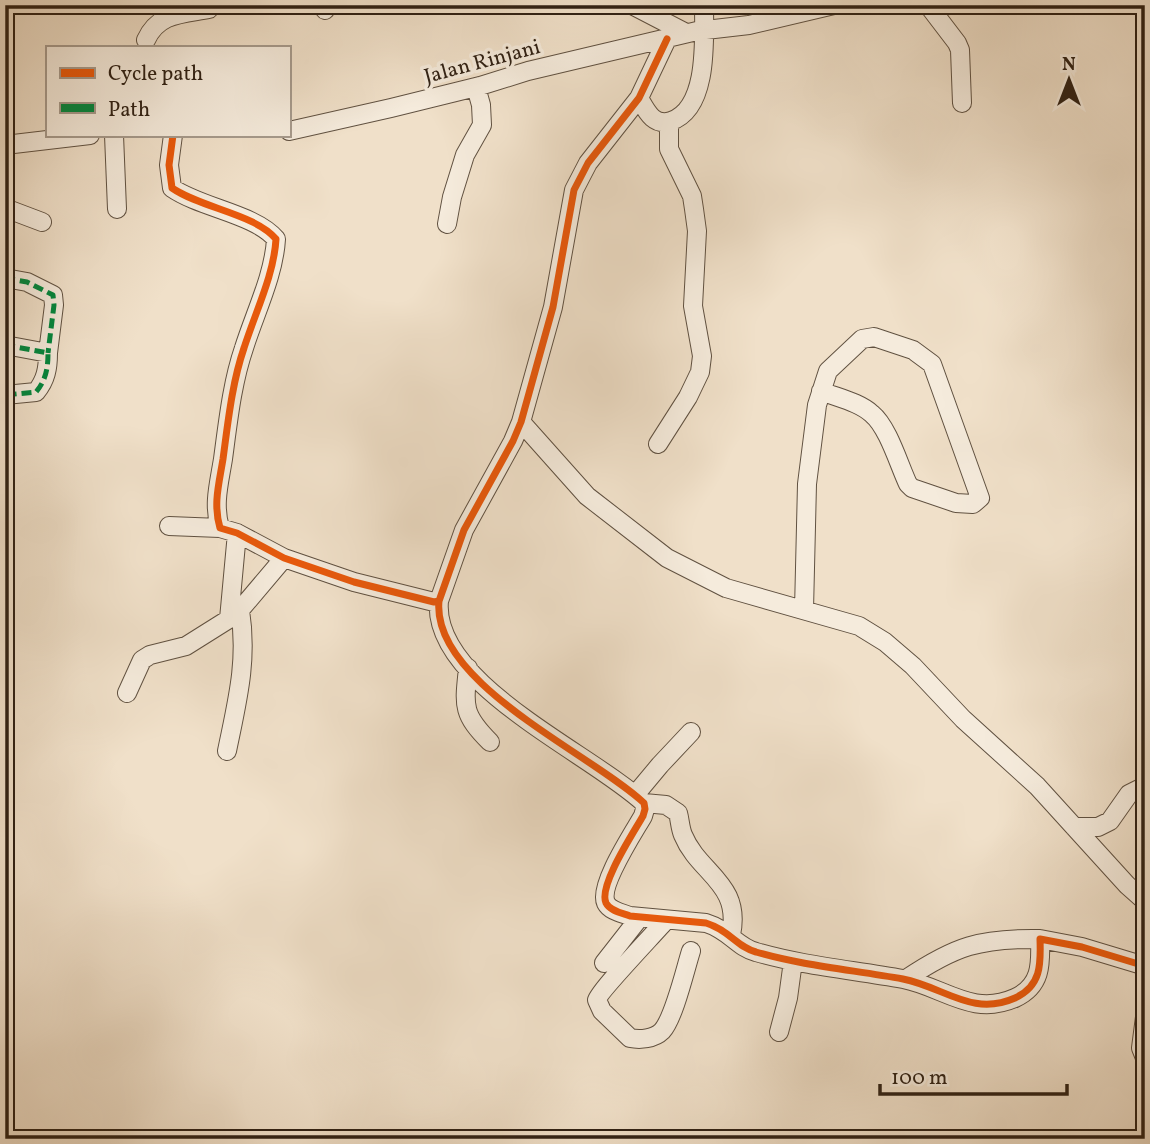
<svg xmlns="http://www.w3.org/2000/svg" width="1150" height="1144" font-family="Vollkorn,serif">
<rect width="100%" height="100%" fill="#f0e0c9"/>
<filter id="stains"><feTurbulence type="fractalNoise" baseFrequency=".00286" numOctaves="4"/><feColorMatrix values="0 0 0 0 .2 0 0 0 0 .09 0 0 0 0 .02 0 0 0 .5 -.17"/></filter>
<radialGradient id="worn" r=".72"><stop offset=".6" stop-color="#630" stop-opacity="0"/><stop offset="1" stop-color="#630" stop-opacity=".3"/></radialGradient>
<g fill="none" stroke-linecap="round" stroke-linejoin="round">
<defs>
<path id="minor" d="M632 5 686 33
M928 5 957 43 960 50 962 103
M325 10 326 5
M146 40C158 13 182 14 209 9L212 5
M639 98C646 110 653 127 671 121 709 108 704 38 704 5
M289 131 391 108 480 86 528 71 697 31 749 25 834 5
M114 135 117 209
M173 135 169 165 172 188C201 208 255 214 276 239 274 275 255 313 244 348 232 383 228 422 223 459 219 484 213 504 220 528L237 533 284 558 354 582 434 602 439 601 464 530 513 441 521 422 553 307 574 190 588 163 639 98 667 39
M5 145 90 135
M5 208 42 222
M447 224 452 197 465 155 482 125 481 105 476 87
M5 278 27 282 53 295 54 305 48 353
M5 345 48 353C48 368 46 380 36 392L5 395
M521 422 587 496 667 558 726 588 859 626 885 642 913 666 963 719 1037 786 1127 885 1145 901
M658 444 688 397 700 372 702 356 693 306 697 231 694 209 692 196 669 149V122
M169 526 220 528
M439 601C431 683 592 754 644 803L645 809 643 816C634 832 598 886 606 903 610 911 622 913 630 916L706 923C729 930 737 947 756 952 804 966 854 970 903 979 944 987 972 1017 1015 998 1041 986 1041 965 1040 939L1082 947 1145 966
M804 610 807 484 817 405 828 371 862 339 874 337 913 350 932 364 980 498 973 504 956 503 912 488 908 484C899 465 888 427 872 414 859 402 838 398 821 391
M229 619 237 533
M468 668C464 706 462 714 490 742
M127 693 142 660 150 655 186 646 229 619 240 610 284 558
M227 751C237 702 248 661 240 610
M635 795 660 765 691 732
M644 803 666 805 678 813C680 820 680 828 683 835 699 874 742 883 731 935
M1074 827H1098L1110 821 1129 794 1145 786
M666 920C655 933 599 991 597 1000L602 1011 630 1038C640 1040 654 1039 662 1031 674 1018 685 970 691 951
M604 963 640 917
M906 979C955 946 980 938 1040 939
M1145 1017 1141 1048 1145 1058
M779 1032 788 998 793 961"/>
</defs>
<!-- minor casing -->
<use href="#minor" stroke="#605141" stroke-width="20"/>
<!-- minor -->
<use href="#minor" stroke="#f5ebdc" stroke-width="18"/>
<!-- quiet -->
<path stroke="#00873e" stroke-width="5" stroke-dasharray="10 5" stroke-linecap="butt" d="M5 278 27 282 53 295 54 305 48 353
M5 345 48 353C48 368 46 380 36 392L5 395"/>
<defs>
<path id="cycleway" d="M173 135 169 165 172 188C201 208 255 214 276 239 274 275 255 313 244 348 232 383 228 422 223 459 219 484 213 504 220 528L237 533 284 558 354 582 434 602 439 601 464 530 513 441 521 422 553 307 574 190 588 163 639 98 667 39
M439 601C431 683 592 754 644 803L645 809 643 816C634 832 598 886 606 903 610 911 622 913 630 916L706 923C729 930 737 947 756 952 804 966 854 970 903 979 944 987 972 1017 1015 998 1041 986 1041 965 1040 939L1082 947 1145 966"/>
</defs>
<!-- cycleway casing -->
<use href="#cycleway" stroke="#f5ebdc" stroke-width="11"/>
<!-- cycleway -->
<use href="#cycleway" stroke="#e8590c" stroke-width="7"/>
</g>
<g text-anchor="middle" stroke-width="7" stroke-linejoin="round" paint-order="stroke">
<!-- street labels -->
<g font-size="21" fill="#302114" stroke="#f5ebdc">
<text transform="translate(482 61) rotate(-15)" y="7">Jalan Rinjani</text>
</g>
</g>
<!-- margin -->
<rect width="1150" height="1144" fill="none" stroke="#f0e0c9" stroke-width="28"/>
<rect x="7" y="7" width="1136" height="1130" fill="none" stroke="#302114" stroke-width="3.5"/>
<rect x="14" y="14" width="1122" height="1116" fill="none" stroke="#302114" stroke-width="2"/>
<!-- legend -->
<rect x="46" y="46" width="245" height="91" fill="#f5ebdc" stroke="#a69a8c" stroke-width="2"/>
<rect x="60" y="68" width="35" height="10" fill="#e8590c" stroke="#a69a8c" stroke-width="2"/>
<text x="108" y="80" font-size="21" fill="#302114">Cycle path</text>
<rect x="60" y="103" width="35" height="10" fill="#00873e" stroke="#a69a8c" stroke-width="2"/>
<text x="108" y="116" font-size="21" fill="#302114">Path</text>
<!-- north arrow -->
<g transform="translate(1069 80)" stroke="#f5ebdc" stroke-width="5" paint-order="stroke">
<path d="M0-5L12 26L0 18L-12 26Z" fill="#302114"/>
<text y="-10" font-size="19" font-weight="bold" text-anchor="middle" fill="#302114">N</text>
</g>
<!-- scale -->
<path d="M880 1084v10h187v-10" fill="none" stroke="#302114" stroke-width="3.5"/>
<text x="891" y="1084" font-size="21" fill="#302114" stroke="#f5ebdc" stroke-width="5" paint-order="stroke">100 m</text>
<rect width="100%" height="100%" filter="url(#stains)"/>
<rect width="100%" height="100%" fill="url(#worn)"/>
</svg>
